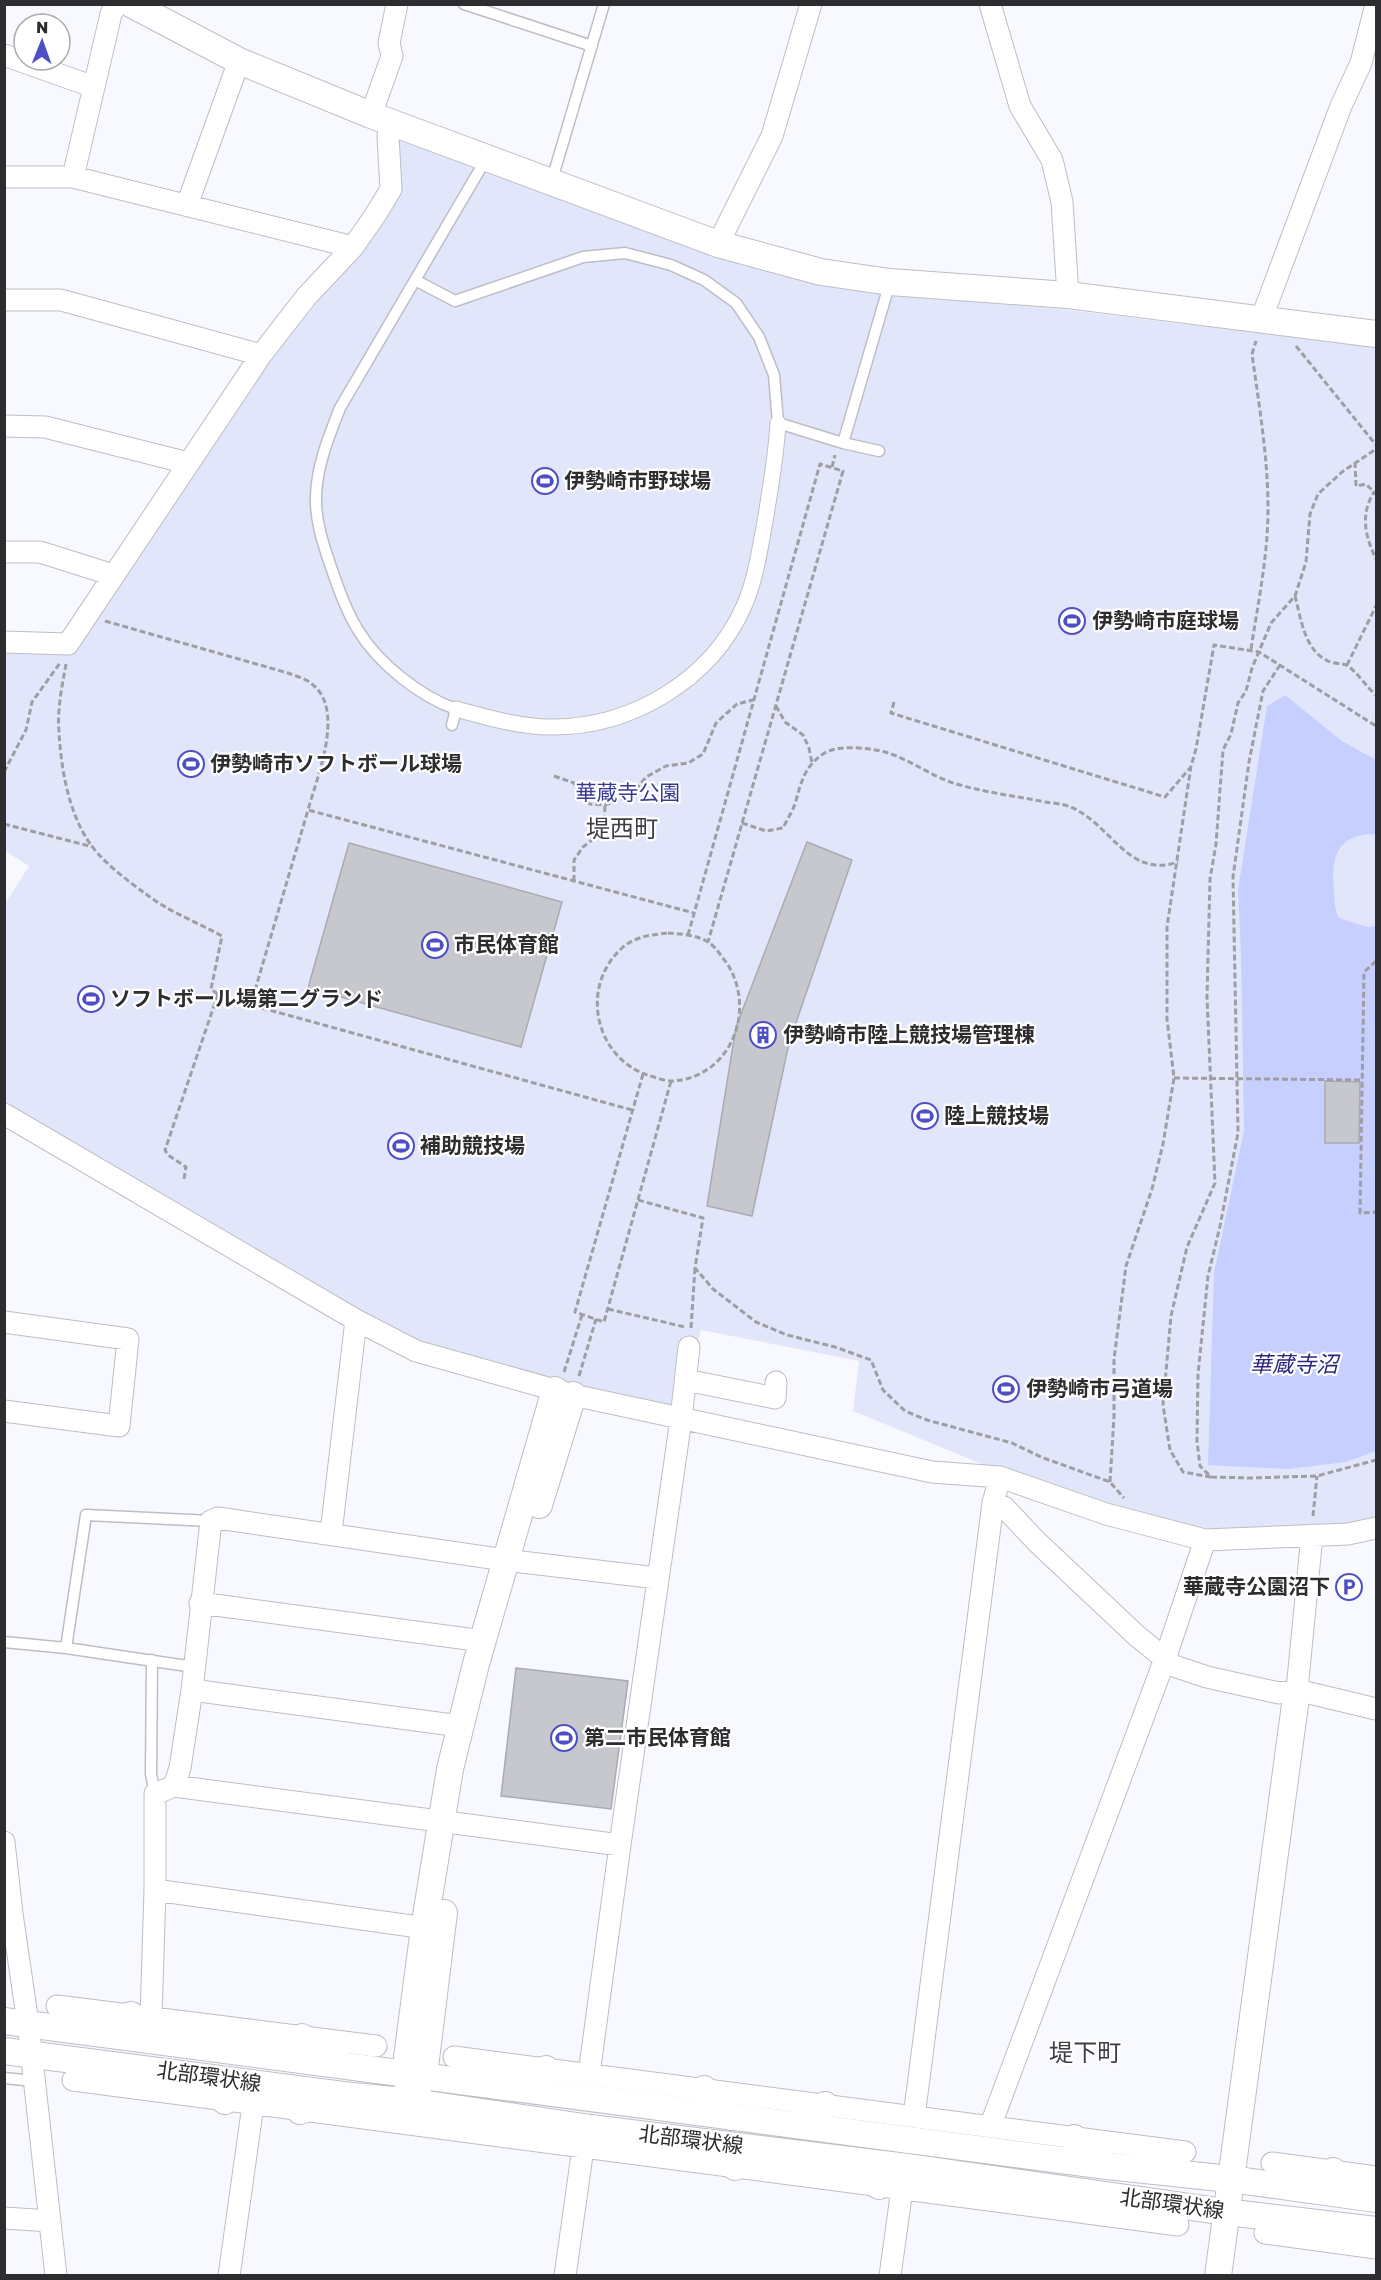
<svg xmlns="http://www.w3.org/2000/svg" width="1381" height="2280" font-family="'Golos Text','Noto Sans JP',sans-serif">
<rect width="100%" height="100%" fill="#f8f9ff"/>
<!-- green -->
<path fill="#e2e6fb" d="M397 136 742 265 842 282 1181 324 1285 333 1376 344V1519L1359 1524 1193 1533 999 1471 853 1411 859 1361 701 1330 677 1410 542 1379 409 1340 5 1108V904L29 866 5 851V651H74L236 400 334 282 398 194Z"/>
<!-- water -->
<path fill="#c7cffe" d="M1285 695 1342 741 1376 760V834C1336 834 1331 857 1334 891 1335 901 1334 909 1339 918L1367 927 1376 926V1451L1346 1462 1288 1469 1208 1465 1214 1273 1244 1131 1241 952 1238 890 1267 706Z"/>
<!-- building -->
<path fill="#c7c8ce" stroke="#a9abb1" stroke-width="1.5" d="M807 842 852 860 789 1043 752 1216 707 1206 736 1027Z
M349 843 562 902 521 1047 308 988Z
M1325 1081 1360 1082 1359 1143H1325Z
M516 1668 628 1681 611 1809 501 1796Z"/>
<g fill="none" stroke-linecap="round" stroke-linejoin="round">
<defs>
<path id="service" d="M464 4 592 46
M551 183 604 4
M415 280 455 301 583 257 625 253 671 265 704 280 736 303 759 337 774 375 778 423 843 443 879 451
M843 443 890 282
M452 725 456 709C420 697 377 662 358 630 346 611 338 588 331 567 323 544 315 520 316 496 317 465 329 436 340 408L486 159
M4 1642 66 1648 194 1667
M66 1648 86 1515 211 1521
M152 1660 151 1774 155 1794
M4 2078 34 2081"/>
<path id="pedestrian" d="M456 709C486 717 519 727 550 727 630 728 711 681 744 606 755 581 759 554 764 527 770 492 776 458 778 423"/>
<path id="minor" d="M990 4 1020 106 1052 160 1062 202 1068 295
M4 55 94 87
M371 115 392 56 389 43 397 4
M4 177H73L353 247
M73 177 111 14 117 4
M187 205 239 61
M718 244 772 136 811 4
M4 300H61L261 355
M1261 320 1341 106 1361 63 1376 4
M4 426 45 427 180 461 186 466
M4 552H40L113 575
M4 642 68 644 261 355 306 297 353 247 376 214 391 189 388 136 393 123
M4 1114 356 1320 416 1351 573 1395 932 1472 1000 1477 1106 1514 1205 1540 1348 1534 1376 1528
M4 1322 128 1339 119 1426 4 1411
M686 1380 775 1398 776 1382
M993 1503 1004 1507 1037 1542 1137 1636 1174 1666 1207 1677 1279 1693 1297 1690 1376 1709
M331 1533 356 1320
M200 1603 483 1641
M192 1690 460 1726
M1297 1690 1312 1535
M174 1786 180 1768 192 1690 211 1521 218 1518 505 1560 657 1578
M4 1842 12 1914 28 2023 56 2276
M155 1890 440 1930
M57 2006 376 2046
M151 2017 155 1890V1794L174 1786 620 1845
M454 2057 1185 2152
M589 2074 620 1845 681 1419 689 1347
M73 2080 1178 2225
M914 2117 993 1503 1000 1477
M990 2127 1165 1659 1205 1540
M1272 2163 1376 2177
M4 2218 50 2221
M1265 2233 1376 2248
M229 2276 253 2105
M565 2276 583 2148
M890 2276 902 2189"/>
<path id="tertiary" d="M131 4 239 61 371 115 718 244 821 272 890 282 1068 295 1376 334
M539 1505 573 1395
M4 2021 1107 2166 1230 2179 1376 2199
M88 2029 131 2015
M302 2037 338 2063
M4 2051 343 2095 413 2102 584 2127 907 2167 1226 2212 1376 2230
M197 2076 225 2101
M503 2085 546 2069
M409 2088 405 2073 424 1928 450 1769 476 1664 555 1390
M704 2089 731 2117
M417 2090 424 2075 444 1913
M300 2111 340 2096
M794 2125 825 2105
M1074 2138 1107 2166
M846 2161 879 2186
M735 2167 770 2150
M1295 2188 1333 2171
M1218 2276 1297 1690"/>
</defs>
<!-- service casing -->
<use href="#service" stroke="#bdbec5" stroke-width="13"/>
<!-- pedestrian casing -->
<use href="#pedestrian" stroke="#bdbec5" stroke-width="17"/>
<!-- minor casing -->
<use href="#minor" stroke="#bdbec5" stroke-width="23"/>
<!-- tertiary casing -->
<use href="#tertiary" stroke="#bdbec5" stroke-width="28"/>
<!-- path -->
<path stroke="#9e9ea3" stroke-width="3" stroke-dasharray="6 3" stroke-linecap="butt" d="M1296 346 1376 445
M1355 462 1356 486 1366 484 1374 492
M832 467 835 455
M1376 494 1374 492C1360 515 1365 536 1376 559
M1295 596C1301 618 1304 650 1328 661 1334 664 1341 663 1346 665 1356 670 1367 688 1376 695
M105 621 288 673C296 676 307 679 313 685 345 711 317 777 308 810
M1251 649C1258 603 1268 556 1268 509 1268 457 1259 405 1252 354L1256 341
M66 664C62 686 57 710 59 732 61 769 69 815 91 845 103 862 129 882 146 894 169 912 197 922 222 936L211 989 220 996 261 1008
M1280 665 1263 691 1249 762 1233 877 1238 1133 1220 1226 1208 1276 1198 1374 1197 1441 1200 1466 1211 1477 1251 1478 1317 1476 1376 1460
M1347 665 1376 606
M894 702 891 713 1165 797 1190 768
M776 706 785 722 803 735 809 748 812 763
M4 772 26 730 32 702 60 663
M554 776 574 783 580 797 590 804 605 805 631 796 646 777 666 766 688 763 703 754 716 723 737 704 753 700
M742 823 766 831 783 828C787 820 792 812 795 804 801 783 804 767 823 754 837 744 870 748 885 752 912 760 933 778 960 785 988 793 1016 796 1045 802 1053 803 1063 804 1071 807 1112 825 1128 879 1178 862
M4 824 93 847
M574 881V860L583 847 596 837 604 826 605 805
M668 933C681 934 697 935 708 942 715 946 721 956 726 962 758 1009 731 1078 672 1081 667 1081 660 1079 654 1077 597 1063 577 989 622 948 635 936 652 935 668 933Z
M688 935 820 464 843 471 708 942
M1376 961 1364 972 1360 1213 1376 1212
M643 1074 575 1312 604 1322 671 1081
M1174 1078 1363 1080
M632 1110 262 1008 253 997 308 810 694 913
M184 1179 186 1167 168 1155 165 1150 218 994
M638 1200 703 1218 695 1268 713 1289 756 1322 787 1335 835 1347 871 1360 883 1390 905 1411 927 1420 1012 1443 1041 1457 1110 1482 1124 1498
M608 1309 685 1327
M691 1328 695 1268
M564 1372 582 1315
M579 1376 596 1319
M1211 1477 1183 1472 1170 1450 1163 1405 1171 1316 1187 1247 1215 1183 1207 997 1210 879 1216 844 1223 750 1231 734 1238 703 1246 691 1252 668 1271 623 1295 596 1306 562 1310 514 1318 494 1342 472 1376 449
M1110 1482 1114 1416V1359L1126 1266 1152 1189 1163 1144 1174 1078 1167 1019V927L1191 766 1196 749 1214 645 1259 652 1376 726
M1313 1516 1317 1476"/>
<!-- service -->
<use href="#service" stroke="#fff" stroke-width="10"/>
<!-- pedestrian -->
<use href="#pedestrian" stroke="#fff" stroke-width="15"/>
<!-- minor -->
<use href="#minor" stroke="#fff" stroke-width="21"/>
<!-- tertiary -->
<use href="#tertiary" stroke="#fff" stroke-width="26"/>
</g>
<!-- icons -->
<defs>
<symbol id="stadium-ring" viewBox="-11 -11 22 22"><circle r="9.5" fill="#fff" stroke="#4e4fc5" stroke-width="1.5"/><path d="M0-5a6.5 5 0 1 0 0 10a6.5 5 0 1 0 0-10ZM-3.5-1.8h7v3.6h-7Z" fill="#4e4fc5"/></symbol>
<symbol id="building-ring" viewBox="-11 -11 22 22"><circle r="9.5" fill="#fff" stroke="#4e4fc5" stroke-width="1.5"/><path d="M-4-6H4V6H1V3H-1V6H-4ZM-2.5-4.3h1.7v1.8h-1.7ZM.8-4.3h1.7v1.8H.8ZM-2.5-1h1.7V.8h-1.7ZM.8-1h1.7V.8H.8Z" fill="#4e4fc5"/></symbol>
<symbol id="parking-ring" viewBox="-11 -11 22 22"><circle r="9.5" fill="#fff" stroke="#4e4fc5" stroke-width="1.5"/><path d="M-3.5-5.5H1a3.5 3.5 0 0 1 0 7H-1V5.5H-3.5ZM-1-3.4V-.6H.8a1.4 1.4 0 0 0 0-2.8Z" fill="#4e4fc5"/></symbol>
</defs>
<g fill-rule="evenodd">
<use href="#stadium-ring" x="530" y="466" width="30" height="30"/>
<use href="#stadium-ring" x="1057" y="606" width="30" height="30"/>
<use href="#stadium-ring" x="176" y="749" width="30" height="30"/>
<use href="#stadium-ring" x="420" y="930" width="30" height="30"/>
<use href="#stadium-ring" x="76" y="984" width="30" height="30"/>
<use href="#building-ring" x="748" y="1020" width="30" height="30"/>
<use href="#stadium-ring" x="910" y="1101" width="30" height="30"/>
<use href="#stadium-ring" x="386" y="1131" width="30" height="30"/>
<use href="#stadium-ring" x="991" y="1374" width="30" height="30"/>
<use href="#parking-ring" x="1334" y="1572" width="30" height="30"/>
<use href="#stadium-ring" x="549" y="1723" width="30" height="30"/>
</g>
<g text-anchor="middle" stroke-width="4.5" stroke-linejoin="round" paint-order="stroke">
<!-- poi labels -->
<g font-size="21" font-weight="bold" fill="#2d2d30" stroke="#fff" text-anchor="start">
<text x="564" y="488">伊勢崎市野球場</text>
<text x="1092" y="628">伊勢崎市庭球場</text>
<text x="210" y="771">伊勢崎市ソフトボール球場</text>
<text x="454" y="952">市民体育館</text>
<text x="110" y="1006">ソフトボール場第二グランド</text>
<text x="783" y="1042">伊勢崎市陸上競技場管理棟</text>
<text x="944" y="1123">陸上競技場</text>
<text x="420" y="1153">補助競技場</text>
<text x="1026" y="1396">伊勢崎市弓道場</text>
<text x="1330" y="1594" text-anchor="end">華蔵寺公園沼下</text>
<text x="584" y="1745">第二市民体育館</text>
</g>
<!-- park labels -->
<g font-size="21" fill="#383a90" stroke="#fff">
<text x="628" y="800">華蔵寺公園</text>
</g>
<!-- street labels -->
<g font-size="21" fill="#2d2d30" stroke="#fff">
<text transform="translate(209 2077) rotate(8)" y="7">北部環状線</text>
<text transform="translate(691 2140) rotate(7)" y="7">北部環状線</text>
<text transform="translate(1172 2204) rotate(8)" y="7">北部環状線</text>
</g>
<!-- water labels -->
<g font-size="22" font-style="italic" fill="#2a277d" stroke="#fff">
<text x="1294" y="1372">華蔵寺沼</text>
</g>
<!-- quarter labels -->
<g font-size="24" fill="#3d3e43" stroke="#fff">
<text x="622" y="837">堤西町</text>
<text x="1085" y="2061">堤下町</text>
</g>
</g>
<!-- border -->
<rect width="1381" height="2280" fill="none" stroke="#2d2d30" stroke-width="12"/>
<!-- north arrow -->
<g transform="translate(42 42) rotate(1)"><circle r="28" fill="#ffffff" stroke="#ababac" stroke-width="1.5"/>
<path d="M0-4.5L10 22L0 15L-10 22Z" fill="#4e4fc5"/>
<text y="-9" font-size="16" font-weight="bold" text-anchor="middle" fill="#2d2d30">N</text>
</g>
</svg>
